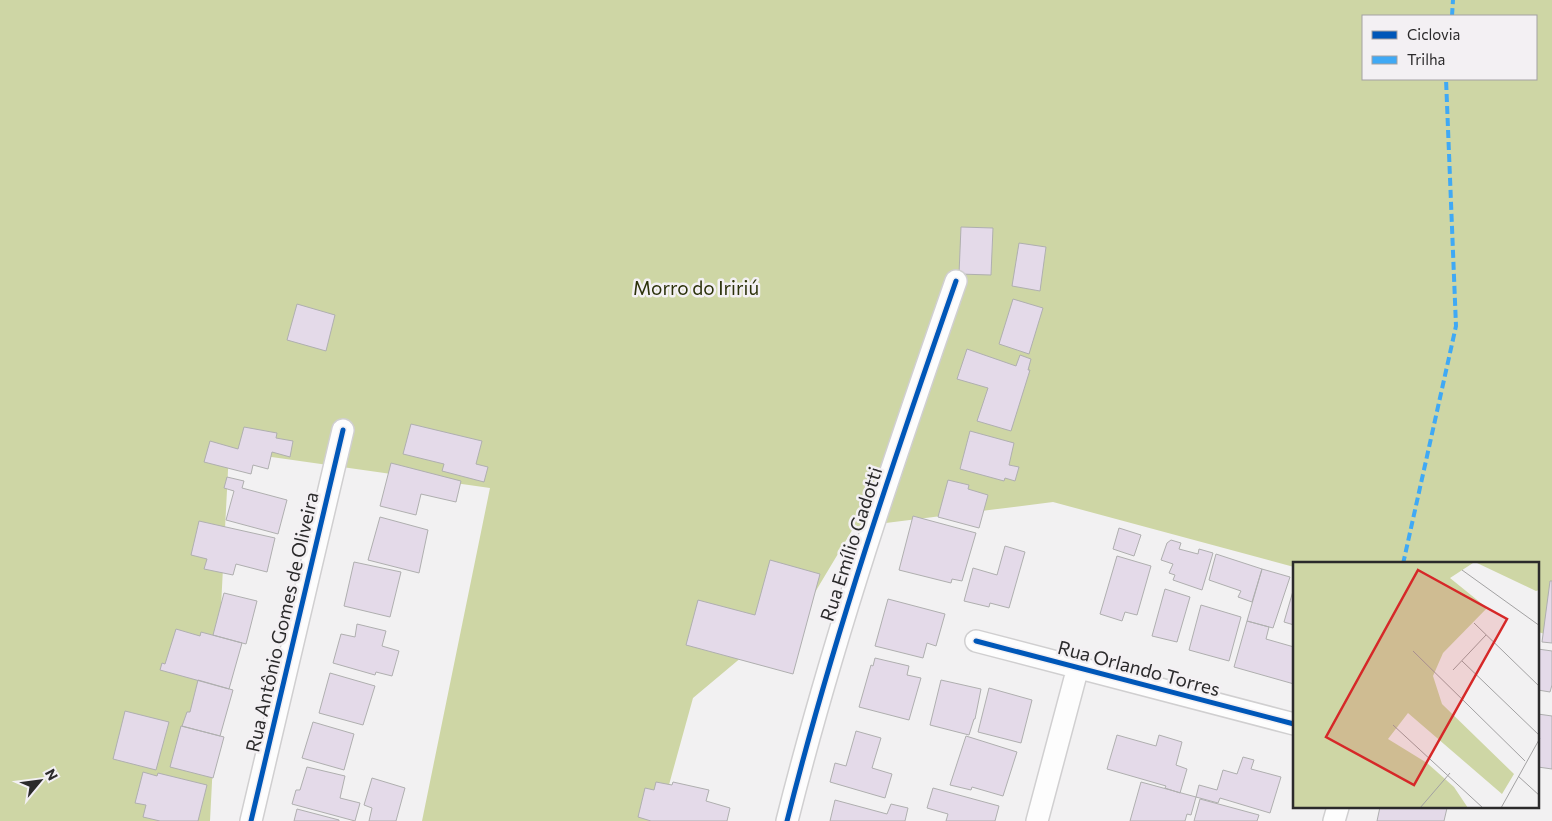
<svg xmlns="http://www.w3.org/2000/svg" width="1552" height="821" font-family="Commissioner,sans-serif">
<rect width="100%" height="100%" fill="#f2f1f2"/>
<!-- forest -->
<path fill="#ced6a5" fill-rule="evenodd" d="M0 0H1552V636L1538 632V564H1294V567L1053 502 854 527 811 599 693 698 659 821H422L490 488 229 451 210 821H0ZM1363 16H1536V79H1363Z"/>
<!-- building -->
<path fill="#e4dae9" stroke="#afafaf" d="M961 227 993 228 991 275 959 274Z
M1019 243 1046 247 1040 291 1012 286Z
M1013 299 1043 308 1029 354 999 344Z
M297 304 335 315 326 351 287 340Z
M967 349 1016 366 1020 355 1031 359 1028 370H1030L1011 431 977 421 988 388 957 379Z
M411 424 482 441 476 464 488 467 484 482 442 471 444 464 403 454Z
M244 427 277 433 276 438 293 441 290 457 272 452 268 469 253 465 251 474 204 462 210 441 238 449Z
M970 431 1014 443 1009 465 1019 467 1015 481 1005 478 1004 481 960 469Z
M391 463 461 481 456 502 421 494 416 515 380 506Z
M227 477 244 481 242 488 287 500 278 534 226 520 234 491 224 488Z
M948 480 969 485 968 489 988 495 979 528 938 517Z
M913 516 976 533 962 581 952 579 951 583 899 570Z
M380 517 428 530 419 573 368 560Z
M199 521 275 538 267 572 236 564 233 575 204 569 207 559 191 555Z
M1119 528 1141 535 1134 556 1113 549Z
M1171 540 1181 543 1179 549 1198 554 1199 549 1213 553 1202 590 1173 580 1175 575 1169 573 1173 564 1161 560 1167 543Z
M1005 546 1025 552 1009 608 990 603 989 607 964 601 973 568 997 575Z
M1216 554 1262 569 1252 602 1238 597 1241 591 1209 580Z
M1117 556 1151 566 1137 615 1125 612 1122 621 1100 614Z
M770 560 820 574 793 674 686 645 698 600 755 615Z
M354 562 401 572 390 617 344 606Z
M1262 569 1290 577 1273 628 1247 621Z
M1550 581H1552V643L1542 642Z
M1165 589 1190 597 1177 642 1152 636Z
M1293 591H1294V625L1284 622Z
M224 593 257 601 246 644 213 635Z
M888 599 945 614 936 646 927 643 923 658 875 646Z
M1201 605 1241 617 1229 661 1189 650Z
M1247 621 1269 627 1266 639 1294 647V684L1234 667Z
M357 624 386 631 382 646 399 651 392 676 376 672 375 675 333 663 341 634 355 637Z
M176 629 200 636 201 632 242 643 229 689 160 670 162 663 165 664Z
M1538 649 1552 651V685L1550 692 1538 690Z
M875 658 909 666 907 675 921 678 909 720 859 707 871 665 873 666Z
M330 673 375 686 363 725 319 713Z
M198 680 233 690 220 736 182 726 187 712H190Z
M941 680 981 689 975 719H974L969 735 930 725Z
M989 688 1032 700 1021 743 978 732Z
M125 711 169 722 156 770 113 759Z
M1538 714 1552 716V769L1538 767Z
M313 722 354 734 344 770 302 758Z
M181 726 224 737 213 778 170 767Z
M856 731 881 738 872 768 892 774 885 798 830 782 835 763 846 766Z
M1117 735 1156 746 1159 735 1182 742 1176 765 1187 769 1180 793 1165 788 1166 786 1107 769Z
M966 736 1017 752 1003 796 972 787 971 790 950 785Z
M1243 757 1254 760 1251 769 1281 777 1270 813 1220 798 1218 803 1196 797 1199 785 1217 790 1223 770 1237 774Z
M307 767 345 776 340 798 360 803 355 821 292 804 296 790H300Z
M143 772 157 776 158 773 207 785 198 821H160L143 817 146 805 135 803Z
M372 778 405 788 396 821H369L372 808 364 805Z
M656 782 672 785 673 782 709 790 706 801 730 808 727 821H651L638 817 645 788 654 790Z
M1141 782 1196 797 1191 815 1187 814 1185 821H1130Z
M933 788 999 806 995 821H946L948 814 927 808Z
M1200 799 1259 815 1257 821H1194Z
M835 800 887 814 891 804 908 808 905 821H830Z
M1380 807H1445L1447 808 1444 821H1377Z
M297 809 339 820V821H294Z"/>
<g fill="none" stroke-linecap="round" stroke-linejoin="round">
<defs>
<path id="minor" d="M976 641 1294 724
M251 821 343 430
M787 821C833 638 894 459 956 281
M1037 821 1078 667
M1334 821 1338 807"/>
</defs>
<!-- minor casing -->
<use href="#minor" stroke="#d0cfd0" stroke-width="24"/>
<!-- minor -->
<use href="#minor" stroke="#fdfdfd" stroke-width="21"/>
<!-- quiet -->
<path stroke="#3fa9f5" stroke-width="4" stroke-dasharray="8 4" stroke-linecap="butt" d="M1452 16 1453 0
M1403 564 1456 326 1446 79"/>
<defs>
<path id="cycleway" d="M976 641 1294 724
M251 821 343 430
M787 821C833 638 894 459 956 281"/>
</defs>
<!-- cycleway casing -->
<use href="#cycleway" stroke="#f3f0f3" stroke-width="8"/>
<!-- cycleway -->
<use href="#cycleway" stroke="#0057b8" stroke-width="5"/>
</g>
<g text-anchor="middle" stroke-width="5" stroke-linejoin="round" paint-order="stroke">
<!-- park labels -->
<g font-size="19" fill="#2b310a" stroke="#f3f0f3">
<text x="696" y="295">Morro do Iririú</text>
</g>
<!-- street labels -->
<g font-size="19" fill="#2b2a2b" stroke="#f3f0f3">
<text transform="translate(851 544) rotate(-72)" y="7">Rua Emílio Gadotti</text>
<text transform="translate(282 622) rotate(-77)" y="7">Rua Antônio Gomes de Oliveira</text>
<text transform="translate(1139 668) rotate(15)" y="7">Rua Orlando Torres</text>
</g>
</g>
<!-- overview -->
<g transform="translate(1293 562)">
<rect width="246" height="246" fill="#f2f1f2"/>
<path d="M0 1H180L157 16 194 46 150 91 140 114 149 142 221 212 209 232 115 151 95 177 134 201 161 225 175 246H0ZM184 1H246V28L243 29Z" fill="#ced6a5"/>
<path fill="none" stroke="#a2a1a2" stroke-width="1" d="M169 8 247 64M181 61 247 125M120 89 232 199M169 99 247 174M160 108 193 73M100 163 190 246M225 214 247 234M127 246 157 211M208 246 247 176"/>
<path fill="#d62828" fill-opacity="0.15" stroke="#d62828" stroke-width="2.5" d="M125 8 214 57 121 223 33 175Z"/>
<rect width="246" height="246" fill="none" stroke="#2b2a2b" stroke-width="2.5"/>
</g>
<!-- legend -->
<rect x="1362" y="15" width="175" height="65" fill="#f3f0f3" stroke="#a3a1a3"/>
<rect x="1372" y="31" width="25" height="8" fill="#0057b8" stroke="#a3a1a3"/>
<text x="1407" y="40" font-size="15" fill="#2b2a2b">Ciclovia</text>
<rect x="1372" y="56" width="25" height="8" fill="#3fa9f5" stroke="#a3a1a3"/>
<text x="1407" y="65" font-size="15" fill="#2b2a2b">Trilha</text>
<!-- north arrow -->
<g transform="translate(40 781) rotate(61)" stroke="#f3f0f3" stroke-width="4" paint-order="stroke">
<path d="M0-4L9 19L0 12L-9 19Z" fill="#2b2a2b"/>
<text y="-8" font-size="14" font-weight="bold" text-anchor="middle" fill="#2b2a2b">N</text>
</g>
</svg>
